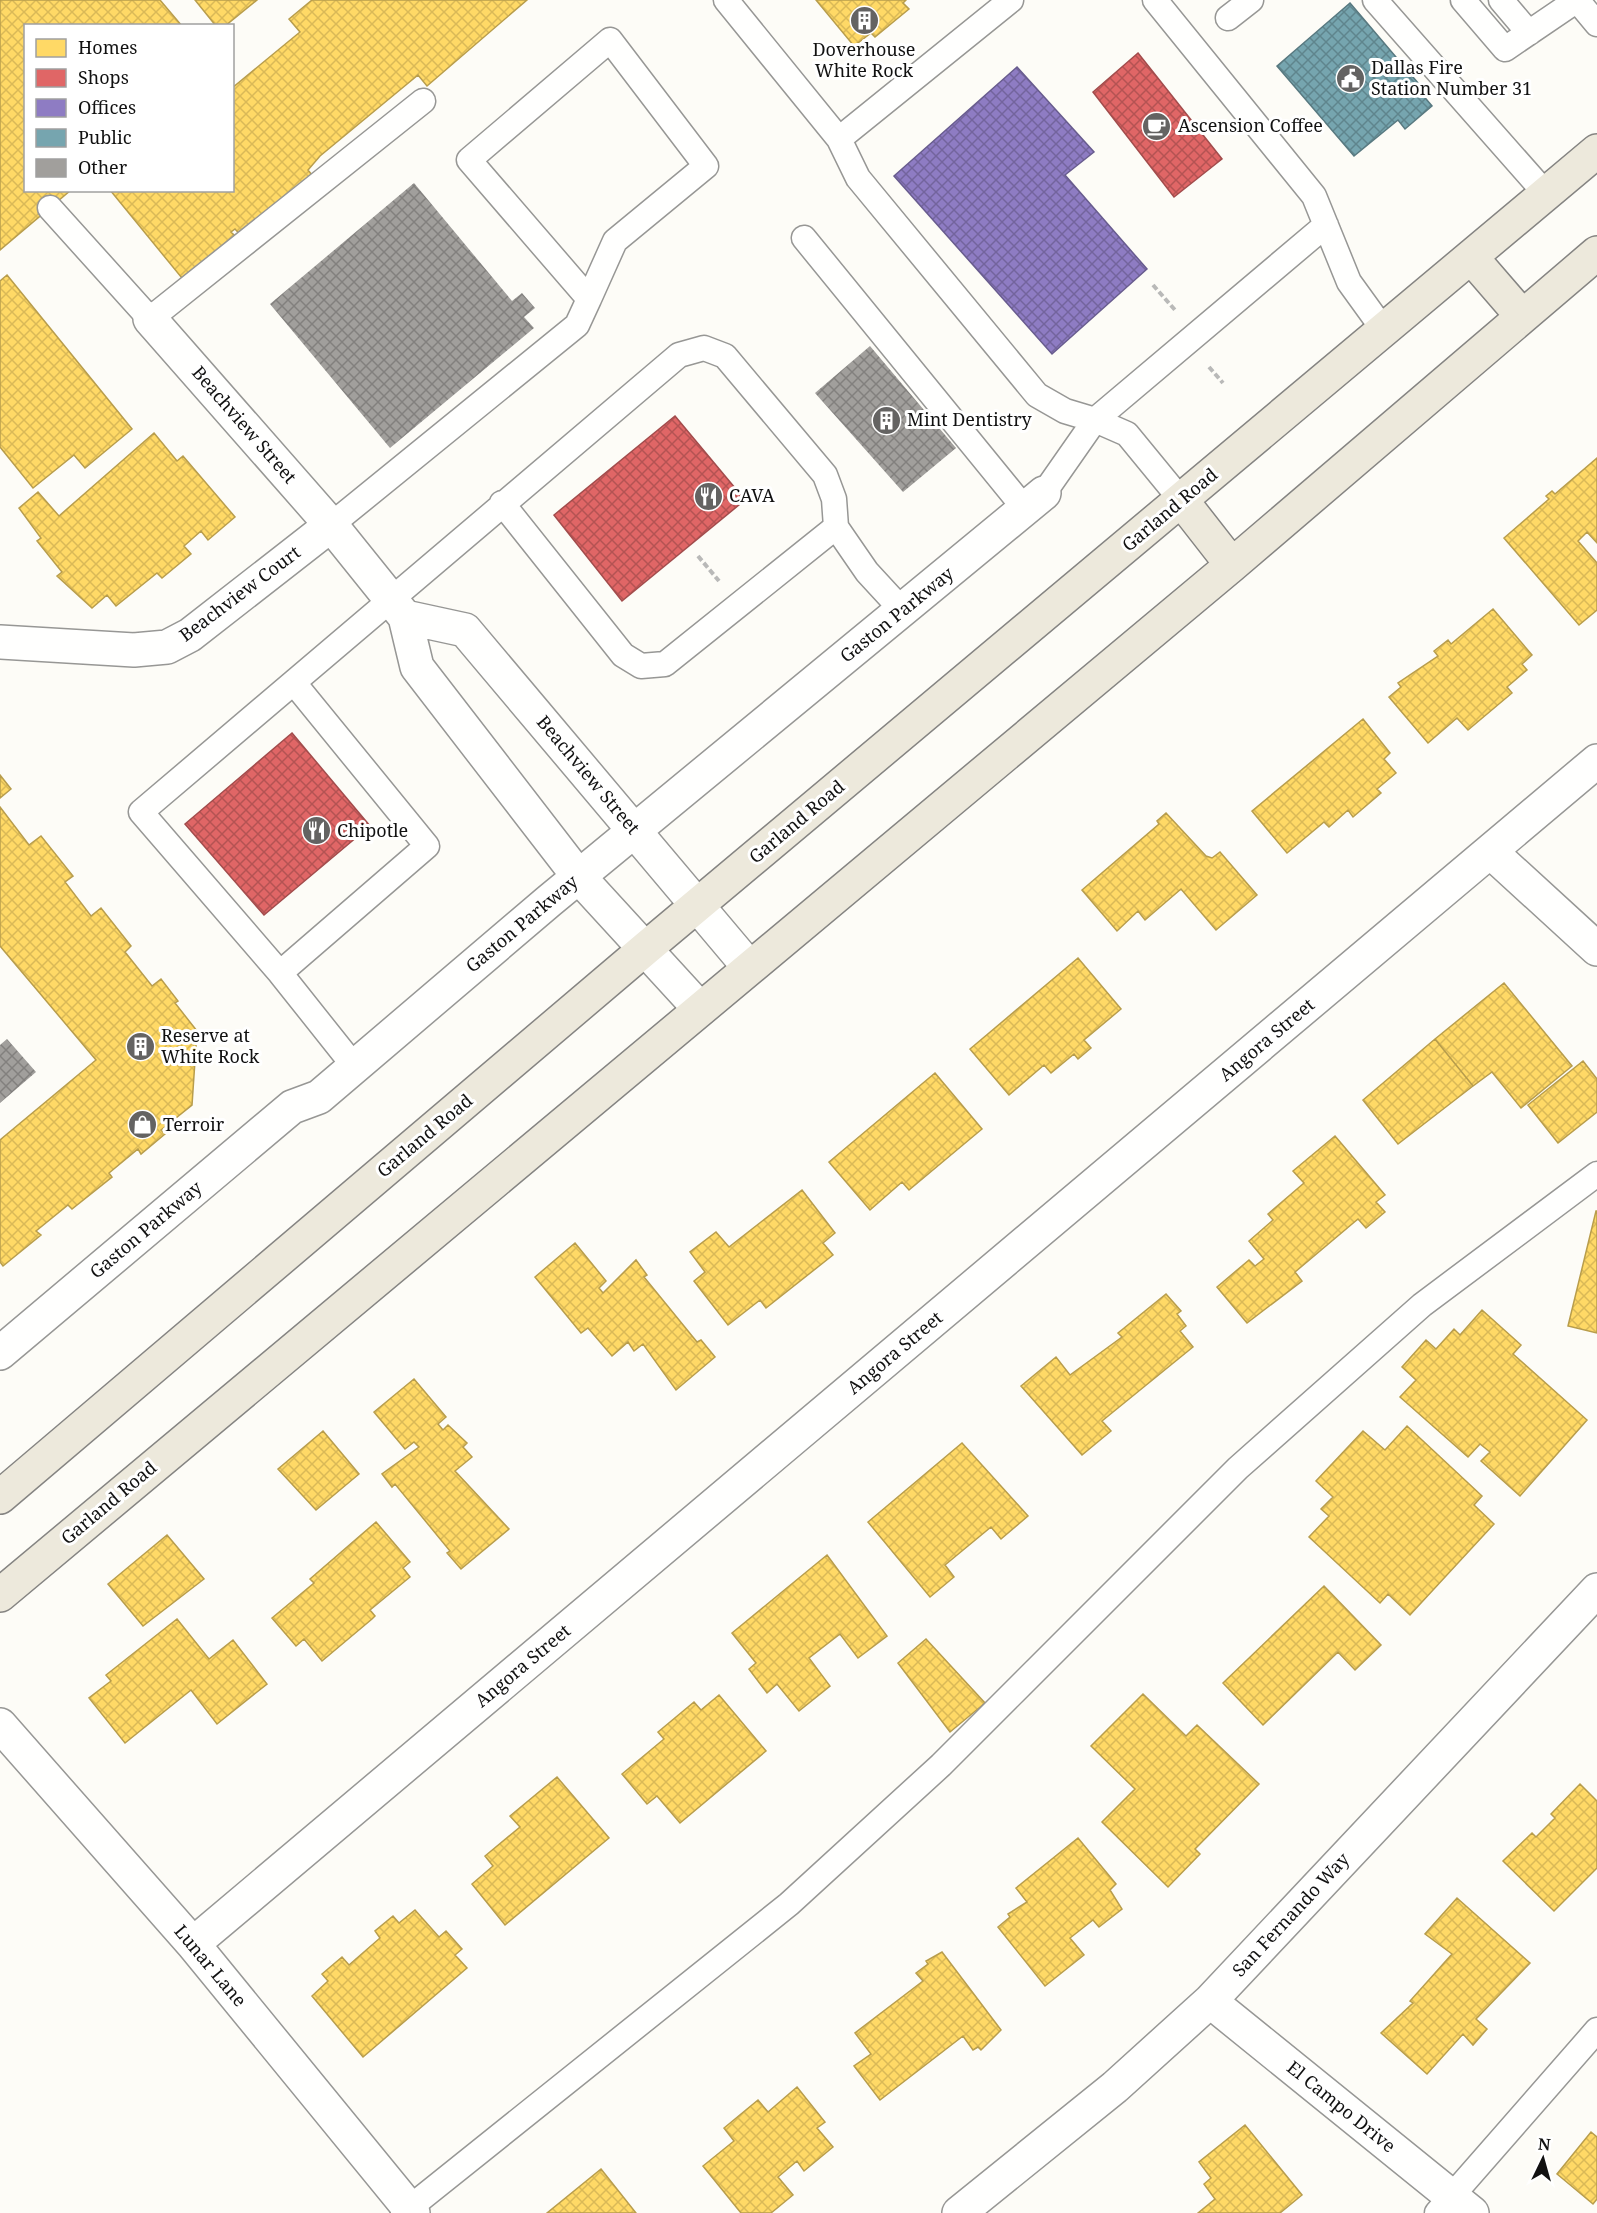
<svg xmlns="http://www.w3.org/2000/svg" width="1597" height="2213" font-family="'Noto Serif',serif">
<defs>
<pattern id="homes-cross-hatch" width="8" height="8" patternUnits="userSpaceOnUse" patternTransform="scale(1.5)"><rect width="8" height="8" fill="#ffd966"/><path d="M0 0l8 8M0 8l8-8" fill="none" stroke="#dab957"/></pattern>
<pattern id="shops-cross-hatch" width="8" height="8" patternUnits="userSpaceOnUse" patternTransform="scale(1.5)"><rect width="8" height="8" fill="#e06666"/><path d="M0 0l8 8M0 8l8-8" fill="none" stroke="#b45353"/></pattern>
<pattern id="offices-cross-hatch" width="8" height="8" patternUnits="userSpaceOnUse" patternTransform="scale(1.5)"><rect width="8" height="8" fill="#8e7cc3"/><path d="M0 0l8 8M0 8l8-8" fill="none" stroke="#73649d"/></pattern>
<pattern id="public-cross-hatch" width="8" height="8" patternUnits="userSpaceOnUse" patternTransform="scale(1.5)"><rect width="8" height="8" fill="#76a5af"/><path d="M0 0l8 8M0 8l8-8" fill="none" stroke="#5f858d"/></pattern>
<pattern id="building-cross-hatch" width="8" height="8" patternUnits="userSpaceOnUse" patternTransform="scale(1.5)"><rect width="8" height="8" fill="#a19f9c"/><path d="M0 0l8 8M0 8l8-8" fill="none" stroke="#82807e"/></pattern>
</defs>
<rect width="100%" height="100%" fill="#fdfcf7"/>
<!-- homes -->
<path fill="url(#homes-cross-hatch)" stroke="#b89d4c" stroke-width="1.5" d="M0 0H160L182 26H26V190H71L0 250Z
M195 0H257L225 26H216Z
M312 0H527L427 86 418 75 320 156 308 170 315 179 244 239 235 229 231 232 238 239 186 283 110 190H232V88L300 32 289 19Z
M816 0H906L903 3 909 9 875 37 871 33 854 46Z
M7 275 132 429 85 468 74 455 33 488 0 447V281Z
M154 433 177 461 183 456 235 517 208 540 201 531 184 546 191 554 162 578 157 573 116 606 107 595 92 608 57 576 62 572 37 541 41 538 19 508 38 492 59 516Z
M1597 458V543L1587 532 1578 541 1597 563V610L1579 625 1504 538 1549 499 1546 496 1552 491 1555 494Z
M1493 609 1532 655 1522 664 1527 670 1507 687 1512 693 1468 730 1457 718 1428 743 1389 697 1401 687 1398 683 1438 656 1434 651 1448 640 1451 644Z
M1363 719 1390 753 1384 759 1396 773 1377 789 1381 793 1353 817 1348 810 1329 827 1324 822 1287 853 1252 811Z
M0 775 11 789 0 798Z
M0 807 29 845 41 836 73 876 65 882 91 916 101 908 131 946 125 952 152 986 161 979 178 1001 175 1003 197 1031 192 1105 161 1130 165 1134 141 1154 138 1149 109 1173 112 1177 72 1209 68 1205 36 1231 41 1235 3 1266 0 1262V1140L96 1060 0 946Z
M1166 813 1206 856 1212 858 1220 852 1257 895 1216 930 1181 889 1145 920 1138 911 1117 931 1082 890 1159 824 1157 821Z
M1078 958 1121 1009 1084 1040 1091 1048 1078 1059 1074 1054 1051 1073 1044 1065 1009 1095 970 1049Z
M1504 983 1572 1066 1521 1108 1492 1072 1473 1086 1435 1039Z
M1435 1039 1473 1086 1398 1144 1363 1100Z
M1583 1061 1597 1079V1112L1558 1143 1528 1105Z
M935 1073 982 1129 909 1190 902 1182 870 1210 829 1162Z
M1335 1136 1385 1195 1376 1202 1385 1212 1366 1228 1358 1219 1295 1272 1302 1281 1247 1323 1217 1287 1249 1260 1255 1266 1264 1259 1249 1241 1273 1220 1268 1214 1304 1183 1293 1171Z
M802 1190 835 1233 823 1243 833 1255 766 1308 760 1300 728 1325 694 1281 705 1272 690 1252 716 1232 729 1247Z
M1596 1211H1597V1333L1568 1326Z
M575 1243 606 1281 599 1288 603 1293 636 1260 647 1275 644 1277 697 1342 701 1340 715 1357 676 1390 643 1344 634 1351 628 1342 612 1356 588 1328 581 1333 535 1277Z
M1166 1294 1181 1311 1177 1314 1186 1326 1180 1331 1193 1347 1102 1421 1111 1431 1082 1455 1021 1386 1056 1357 1070 1375 1122 1337 1118 1333Z
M1482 1310 1521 1345 1513 1354 1587 1420 1520 1496 1481 1461 1490 1452 1480 1444 1468 1457 1400 1397 1416 1380 1402 1367 1426 1340 1436 1349 1454 1329 1460 1335Z
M414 1379 446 1417 438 1424 443 1430 448 1425 467 1443 463 1447 472 1457 455 1471 509 1529 461 1569 447 1553 450 1551 395 1484 392 1487 382 1474 419 1447 414 1442 405 1449 374 1412Z
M1407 1426 1482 1496 1474 1505 1494 1524 1410 1615 1388 1594 1380 1603 1309 1537 1329 1516 1321 1509 1333 1497 1316 1481 1363 1431 1385 1450Z
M323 1431 359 1474 316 1510 278 1469Z
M962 1443 1028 1516 1001 1539 991 1527 945 1565 954 1577 930 1597 868 1522Z
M376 1522 410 1562 403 1568 410 1577 370 1610 375 1616 372 1619 322 1661 304 1639 296 1646 272 1618 314 1583 310 1579Z
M167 1535 204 1579 143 1626 108 1584Z
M827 1555 887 1636 858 1658 840 1634 809 1658 830 1686 799 1711 777 1684 767 1693 749 1669 756 1663 732 1633Z
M1324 1586 1381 1645 1355 1670 1338 1652 1263 1725 1223 1683Z
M177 1619 209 1659 233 1640 267 1684 217 1724 191 1690 125 1743 89 1698 111 1681 106 1675Z
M926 1639 985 1703 950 1732 898 1663Z
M1143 1694 1186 1736 1197 1725 1259 1784 1195 1849 1200 1854 1168 1887 1102 1822 1135 1789 1091 1746Z
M719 1695 766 1751 680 1823 657 1796 647 1804 622 1774 664 1739 658 1732 694 1702 701 1710Z
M557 1777 609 1838 505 1925 472 1884 493 1866 485 1856 520 1827 510 1816Z
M1580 1784 1597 1801V1868L1554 1911 1503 1861 1532 1833 1536 1837 1555 1818 1551 1814Z
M1078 1838 1116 1884 1110 1890 1122 1909 1099 1927 1093 1920 1070 1938 1084 1955 1045 1986 998 1927 1010 1917 1008 1914 1027 1902 1016 1888Z
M1457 1898 1530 1963 1476 2019 1487 2029 1473 2045 1463 2034 1427 2074 1381 2033 1413 2003 1410 2001 1452 1954 1425 1934Z
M415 1910 439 1937 446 1931 462 1949 455 1955 467 1968 363 2057 312 1996 328 1981 322 1974 342 1957 349 1965 380 1938 375 1931 393 1916 399 1923Z
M942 1952 1001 2030 981 2050 978 2047 973 2050 963 2036 880 2100 854 2066 871 2054 855 2033 923 1981 916 1973 928 1964 926 1961Z
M797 2087 825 2122 817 2128 833 2147 804 2171 797 2161 778 2177 793 2195 771 2213H741L703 2166 734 2141 724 2128 758 2100 768 2112Z
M1245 2125 1302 2195 1280 2213H1198L1215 2199 1204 2184 1211 2178 1199 2162Z
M1591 2132 1597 2137V2199L1593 2204 1557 2174Z
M601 2169 636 2213H547Z"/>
<!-- shops -->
<path fill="url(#shops-cross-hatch)" stroke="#a24c4c" stroke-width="1.5" d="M1138 53 1222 159 1174 197 1093 92Z
M675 416 745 500 622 601 554 515Z
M292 733 370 826 264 915 185 824Z"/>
<!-- offices -->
<path fill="url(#offices-cross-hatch)" stroke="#685c8e" stroke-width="1.5" d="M1017 67 1094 152 1065 175 1147 269 1052 354 894 176Z"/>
<!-- public -->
<path fill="url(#public-cross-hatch)" stroke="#587980" stroke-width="1.5" d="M1350 3 1424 90 1421 93 1432 106 1405 129 1398 120 1354 156 1277 66Z"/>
<!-- building -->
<path fill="url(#building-cross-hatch)" d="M414 183 512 301 522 293 535 308 524 317 534 328 390 448 270 304Z
M870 346 956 448 903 492 815 393Z
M7 1039 36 1072 0 1103V1045Z"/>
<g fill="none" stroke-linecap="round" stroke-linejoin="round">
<defs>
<path id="lane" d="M726 0 839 139 858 178 1037 395 1065 411 1095 420 1127 434 1182 501
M1155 0 1314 196 1349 282 1383 329
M1375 0 1546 194
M1463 0 1505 49 1577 0
M1501 0 1529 33
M1577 0 1597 24
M1228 18 1251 0
M839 139 1011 0
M50 208 150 319 423 101
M804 238 1025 509
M1044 493 1095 420 1326 225
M502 503 623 655 641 666 665 664 836 527 867 572 902 610
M331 525 577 325 589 299 469 160 610 40 706 166 615 241 589 299
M280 973 427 846 294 683
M354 1066 280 973 141 812 679 355 704 348 725 356 825 475 834 499 836 527
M403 2213 789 1904 941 1765 1238 1468 1422 1305 1597 1174
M1437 2213 1597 2030"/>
<path id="street" d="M150 319 331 525 405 617 417 667 579 877 700 1009
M405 617 465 630 749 967
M0 642 134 650 167 647 190 635 331 525
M1491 852 1597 949
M0 1353 292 1107 319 1097 549 901 1044 493
M0 1725 193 1944 413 2213
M193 1944 1597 761
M1210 2001 1472 2213
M959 2213 1115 2087 1210 2001 1597 1590"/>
<path id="primary" d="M1471 257 1522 316
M1182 501 1232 565
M0 1497 645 949 1597 151
M0 1595 1232 565 1597 253"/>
</defs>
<!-- lane casing -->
<use href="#lane" stroke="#979795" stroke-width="27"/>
<!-- street casing -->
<use href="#street" stroke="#979795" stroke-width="36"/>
<!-- primary casing -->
<use href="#primary" stroke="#858482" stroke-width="36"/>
<!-- path -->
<path stroke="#b9b9b8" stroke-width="4" stroke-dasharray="6 3" stroke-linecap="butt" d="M1153 285 1175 310
M1209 367 1223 383
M698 556 719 581"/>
<!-- lane -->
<use href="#lane" stroke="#fffffe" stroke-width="24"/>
<!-- street -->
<use href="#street" stroke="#fffffe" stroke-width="33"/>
<!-- primary -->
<use href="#primary" stroke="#ede9dc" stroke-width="33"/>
</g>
<!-- icons -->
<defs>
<symbol id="building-disc" viewBox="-11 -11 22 22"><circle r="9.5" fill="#646362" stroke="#fff"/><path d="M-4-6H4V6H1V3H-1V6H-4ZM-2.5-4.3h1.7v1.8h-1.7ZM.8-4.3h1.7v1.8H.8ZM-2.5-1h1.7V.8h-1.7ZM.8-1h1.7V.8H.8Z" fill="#fff"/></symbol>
<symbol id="civic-disc" viewBox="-11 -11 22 22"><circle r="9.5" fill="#646362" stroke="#fff"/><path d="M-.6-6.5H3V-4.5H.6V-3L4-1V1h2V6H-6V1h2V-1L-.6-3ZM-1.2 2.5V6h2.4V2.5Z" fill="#fff"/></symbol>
<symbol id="cafe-disc" viewBox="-11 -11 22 22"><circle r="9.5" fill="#646362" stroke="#fff"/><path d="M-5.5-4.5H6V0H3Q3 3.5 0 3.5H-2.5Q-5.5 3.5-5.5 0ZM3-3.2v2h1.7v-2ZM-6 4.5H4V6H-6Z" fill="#fff"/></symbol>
<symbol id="restaurant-disc" viewBox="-11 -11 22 22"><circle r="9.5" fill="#646362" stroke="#fff"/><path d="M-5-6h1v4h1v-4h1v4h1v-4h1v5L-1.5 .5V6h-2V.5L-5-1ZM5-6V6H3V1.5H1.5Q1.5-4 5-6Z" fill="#fff"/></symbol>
<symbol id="shop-disc" viewBox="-11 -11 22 22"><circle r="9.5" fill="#646362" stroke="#fff"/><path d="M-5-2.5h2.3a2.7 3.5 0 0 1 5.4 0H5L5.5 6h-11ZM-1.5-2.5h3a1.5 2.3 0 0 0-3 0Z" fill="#fff"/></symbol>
</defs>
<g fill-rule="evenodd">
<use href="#building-disc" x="848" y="4" width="33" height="33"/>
<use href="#civic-disc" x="1334" y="62" width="33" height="33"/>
<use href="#cafe-disc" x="1140" y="110" width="33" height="33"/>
<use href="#building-disc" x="870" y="404" width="33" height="33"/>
<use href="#restaurant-disc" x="692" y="480" width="33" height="33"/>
<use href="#restaurant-disc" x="300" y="814" width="33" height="33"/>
<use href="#building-disc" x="124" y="1030" width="33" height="33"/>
<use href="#shop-disc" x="126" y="1108" width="33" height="33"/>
</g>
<g text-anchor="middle" stroke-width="6" stroke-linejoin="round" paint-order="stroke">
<!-- poi labels -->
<g font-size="18" fill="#111" stroke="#fff" text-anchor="start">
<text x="864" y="56" text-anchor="middle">Doverhouse<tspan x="864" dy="21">White Rock</tspan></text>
<text x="1371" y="74">Dallas Fire<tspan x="1371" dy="21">Station Number 31</tspan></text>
<text x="1178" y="132">Ascension Coffee</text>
<text x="907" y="426">Mint Dentistry</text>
<text x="729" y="502">CAVA</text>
<text x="337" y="837">Chipotle</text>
<text x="161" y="1042">Reserve at<tspan x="161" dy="21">White Rock</tspan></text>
<text x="163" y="1131">Terroir</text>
</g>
<!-- street labels -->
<g font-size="18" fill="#111" stroke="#fff">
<text transform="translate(244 425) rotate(49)" y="6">Beachview Street</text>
<text transform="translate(1170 510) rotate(-40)" y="6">Garland Road</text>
<text transform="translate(240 594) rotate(-37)" y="6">Beachview Court</text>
<text transform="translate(897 615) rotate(-39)" y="6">Gaston Parkway</text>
<text transform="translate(588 775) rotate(50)" y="6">Beachview Street</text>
<text transform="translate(797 822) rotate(-40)" y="6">Garland Road</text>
<text transform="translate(522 924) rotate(-40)" y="6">Gaston Parkway</text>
<text transform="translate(1267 1040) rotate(-40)" y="6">Angora Street</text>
<text transform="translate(425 1136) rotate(-40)" y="6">Garland Road</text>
<text transform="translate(146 1230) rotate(-40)" y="6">Gaston Parkway</text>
<text transform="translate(895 1353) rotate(-40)" y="6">Angora Street</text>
<text transform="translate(109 1503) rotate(-40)" y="6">Garland Road</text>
<text transform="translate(523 1666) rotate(-40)" y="6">Angora Street</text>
<text transform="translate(1291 1915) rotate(-47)" y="6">San Fernando Way</text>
<text transform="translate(210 1966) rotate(50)" y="6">Lunar Lane</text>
<text transform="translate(1341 2107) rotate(39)" y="6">El Campo Drive</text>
</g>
</g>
<!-- legend -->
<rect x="24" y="24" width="210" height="168" fill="#ffffff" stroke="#a0a0a0" stroke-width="1.5"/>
<rect x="36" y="39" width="30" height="18" fill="#ffd966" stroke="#a0a0a0" stroke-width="1.5"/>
<text x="78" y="54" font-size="18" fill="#111111">Homes</text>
<rect x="36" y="69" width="30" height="18" fill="#e06666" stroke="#a0a0a0" stroke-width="1.5"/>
<text x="78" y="84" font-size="18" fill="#111111">Shops</text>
<rect x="36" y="99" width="30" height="18" fill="#8e7cc3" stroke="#a0a0a0" stroke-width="1.5"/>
<text x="78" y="114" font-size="18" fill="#111111">Offices</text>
<rect x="36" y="129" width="30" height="18" fill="#76a5af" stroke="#a0a0a0" stroke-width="1.5"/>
<text x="78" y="144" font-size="18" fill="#111111">Public</text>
<rect x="36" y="159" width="30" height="18" fill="#a19f9c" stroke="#a0a0a0" stroke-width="1.5"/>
<text x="78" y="174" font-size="18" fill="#111111">Other</text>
<!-- north arrow -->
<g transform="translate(1543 2159) rotate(5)" stroke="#ffffff" stroke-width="4.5" paint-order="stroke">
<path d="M0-4.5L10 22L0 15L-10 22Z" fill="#111111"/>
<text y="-9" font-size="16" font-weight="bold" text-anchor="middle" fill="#111111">N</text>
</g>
</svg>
